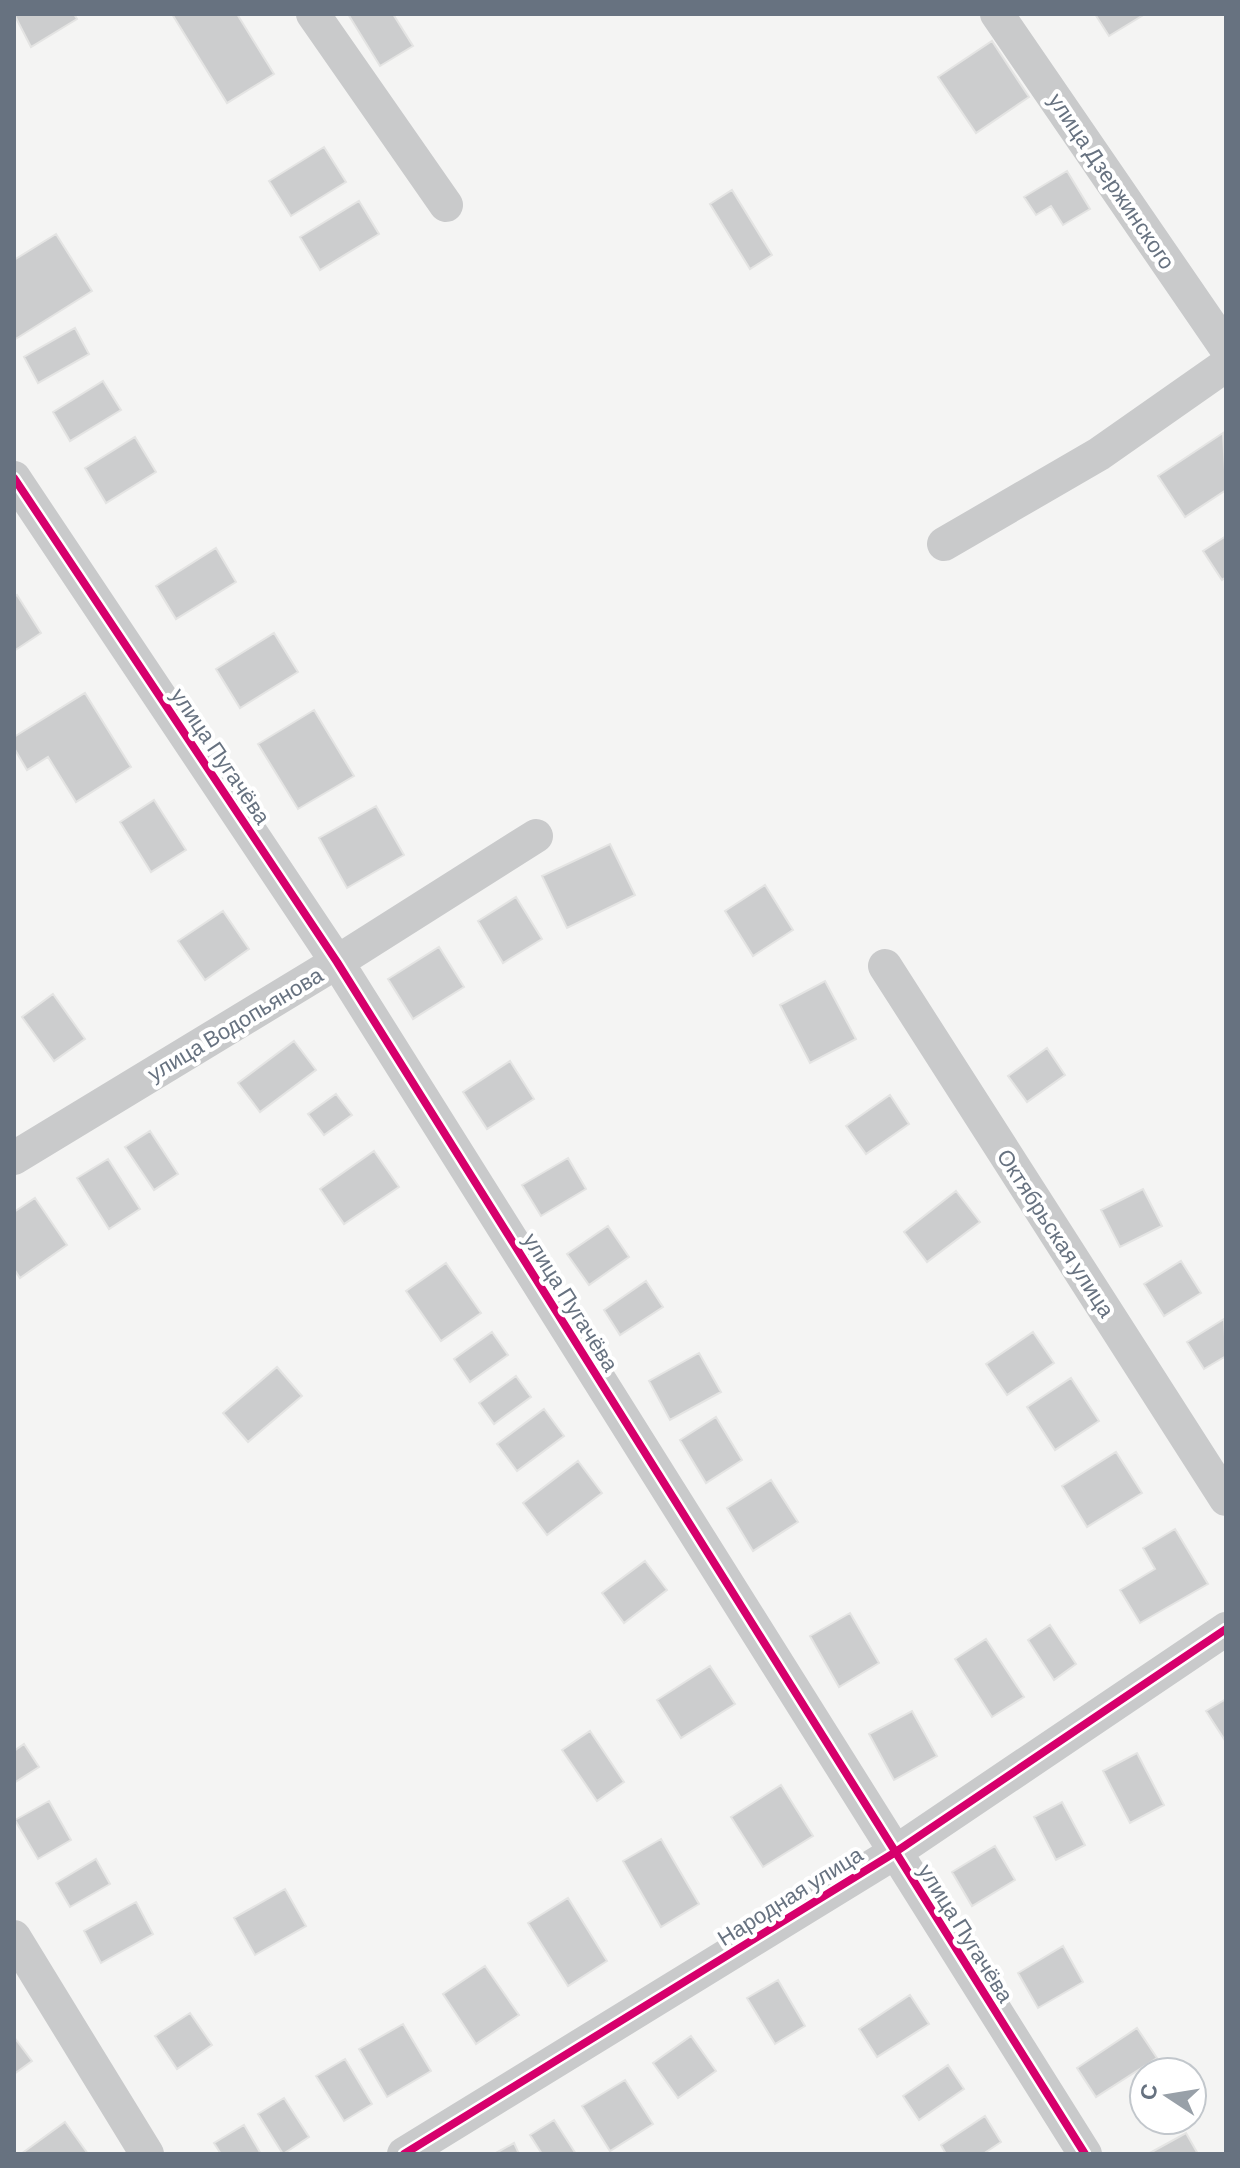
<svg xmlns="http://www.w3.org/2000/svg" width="1240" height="2168" font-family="Barlow,sans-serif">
<rect width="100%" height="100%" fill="#f4f4f3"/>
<!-- building -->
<path fill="#cccdce" stroke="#e4e4e3" stroke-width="2" d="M14 14H74L77 19 31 47Z
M172 14H237L274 74 227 103Z
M348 14H393L413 46 380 66Z
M1095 14H1145L1109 36Z
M992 41 1029 97 976 133 938 77Z
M324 147 346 182 291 216 269 181Z
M1067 171 1090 209 1063 225 1051 206 1036 215 1024 197Z
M732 190 772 255 750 269 710 204Z
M359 201 379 234 320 270 300 237Z
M56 234 92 291 14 340V260Z
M75 328 89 354 38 383 24 357Z
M103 381 121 410 70 441 53 412Z
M1223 433 1226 490 1185 517 1158 476Z
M135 437 156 472 106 503 85 468Z
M1226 536V577L1222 580 1203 551Z
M216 548 236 582 176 619 156 586Z
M17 595 41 633 14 651V597Z
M274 633 298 672 240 708 216 669Z
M85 693 131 767 76 802 48 757 27 770 14 748V737Z
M314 710 354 776 298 809 258 744Z
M154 800 186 850 151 872 120 822Z
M376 806 404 855 347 888 319 838Z
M610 844 635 895 567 928 542 876Z
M765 885 793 930 753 956 725 911Z
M516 897 542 939 503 963 478 921Z
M223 911 249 949 205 980 178 941Z
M439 947 464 987 413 1019 388 979Z
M825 981 856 1039 810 1063 780 1005Z
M53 994 85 1039 54 1061 22 1017Z
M294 1041 316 1070 260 1112 238 1083Z
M1047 1048 1065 1075 1027 1102 1008 1076Z
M510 1061 534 1099 487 1129 463 1092Z
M336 1094 352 1115 324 1135 308 1114Z
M890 1095 909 1124 866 1154 846 1126Z
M150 1131 178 1174 154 1190 125 1147Z
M374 1151 399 1187 344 1224 320 1189Z
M568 1158 586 1189 541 1216 522 1185Z
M108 1159 140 1209 109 1229 77 1178Z
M1143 1189 1162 1226 1120 1247 1101 1210Z
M956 1191 980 1222 927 1262 904 1232Z
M35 1198 67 1245 20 1278 14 1269V1212Z
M608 1226 629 1257 589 1285 567 1254Z
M1181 1261 1201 1293 1164 1316 1144 1284Z
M446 1263 481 1313 441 1341 406 1291Z
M646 1281 663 1307 620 1335 604 1310Z
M1224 1319 1226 1356 1204 1369 1187 1342Z
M492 1332 508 1355 470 1382 454 1359Z
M1033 1332 1054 1363 1007 1395 986 1364Z
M699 1353 721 1392 670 1420 649 1381Z
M277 1367 302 1396 248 1442 223 1413Z
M516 1376 531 1397 494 1424 479 1403Z
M1071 1378 1099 1421 1055 1450 1027 1407Z
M544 1409 564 1436 517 1471 497 1444Z
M716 1417 742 1460 706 1483 680 1440Z
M1116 1452 1142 1493 1087 1527 1062 1486Z
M578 1461 602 1493 547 1535 523 1503Z
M771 1480 798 1522 753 1551 727 1508Z
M1175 1529 1208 1584 1140 1623 1120 1590 1155 1569 1143 1548Z
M645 1561 667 1590 624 1623 602 1593Z
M850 1613 879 1663 839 1687 810 1636Z
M1050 1625 1076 1664 1054 1680 1028 1640Z
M986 1639 1024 1697 992 1717 955 1659Z
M710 1666 735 1704 681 1738 657 1700Z
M1226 1699V1742L1206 1711Z
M912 1711 937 1756 894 1780 869 1734Z
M590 1731 624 1782 597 1801 562 1750Z
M24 1744 39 1767 14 1783V1751Z
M1137 1753 1164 1805 1130 1823 1103 1771Z
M781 1785 813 1836 763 1867 731 1817Z
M49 1801 71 1840 38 1859 15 1820Z
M1062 1802 1085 1845 1056 1860 1034 1817Z
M661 1839 699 1904 661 1927 623 1861Z
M995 1846 1015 1880 972 1906 952 1872Z
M96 1859 110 1884 70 1907 56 1883Z
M285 1889 306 1926 255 1955 234 1918Z
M568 1898 607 1961 568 1986 528 1923Z
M136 1902 153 1934 101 1963 84 1931Z
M1063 1946 1083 1982 1038 2008 1018 1973Z
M485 1966 519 2015 476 2044 443 1994Z
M778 1980 805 2026 775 2044 747 1998Z
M910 1995 929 2024 877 2057 859 2029Z
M190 2013 212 2045 177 2069 155 2036Z
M403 2024 431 2071 387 2097 359 2049Z
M1137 2028 1157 2058 1096 2097 1077 2068Z
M691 2036 716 2071 678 2098 653 2063Z
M14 2037 32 2061 14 2074Z
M345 2059 372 2104 344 2121 316 2076Z
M948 2065 964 2089 919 2120 903 2096Z
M625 2080 653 2124 610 2151 582 2106Z
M284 2098 309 2137 283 2154 258 2114Z
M985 2116 1001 2142 983 2154H946L941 2145Z
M554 2120 576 2154H542L530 2135Z
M65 2122 88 2154H21Z
M244 2125 261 2154H221L214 2143Z
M1186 2133 1198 2154H1148Z
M514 2143 519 2154H494Z"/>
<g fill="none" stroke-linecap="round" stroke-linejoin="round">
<!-- minor -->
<path stroke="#c9cacb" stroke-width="34" d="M313 14 446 205
M997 14 1226 348
M14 478 337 962 1085 2154
M944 544 1099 454 1226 365
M885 966 1226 1499
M14 1158 337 962 536 836
M14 1937 147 2154
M404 2154 894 1853 1226 1629"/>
<defs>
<path id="cycleway" d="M14 478 337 962 1085 2154
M404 2154 894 1853 1226 1629"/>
</defs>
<!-- cycleway casing -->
<use href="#cycleway" stroke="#fff" stroke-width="13"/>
<!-- cycleway -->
<use href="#cycleway" stroke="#d6006c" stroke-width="8"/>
</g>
<g text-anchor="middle" stroke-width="8" stroke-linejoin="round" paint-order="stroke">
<!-- street labels -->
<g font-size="22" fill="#677280" stroke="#fff">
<text transform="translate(1112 181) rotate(56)" y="8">улица Дзержинского</text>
<text transform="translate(221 756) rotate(56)" y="8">улица Пугачёва</text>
<text transform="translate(235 1024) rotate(-31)" y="8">улица Водопьянова</text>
<text transform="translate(1056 1233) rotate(57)" y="8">Октябрьская улица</text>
<text transform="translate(571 1302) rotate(58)" y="8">улица Пугачёва</text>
<text transform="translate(790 1896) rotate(-32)" y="8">Народная улица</text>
<text transform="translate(966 1933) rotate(58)" y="8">улица Пугачёва</text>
</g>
</g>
<!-- border -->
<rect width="1240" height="2168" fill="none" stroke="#677280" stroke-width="32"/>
<!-- north arrow -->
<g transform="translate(1168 2096) rotate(282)"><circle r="38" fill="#ffffff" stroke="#c2c7cc" stroke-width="2"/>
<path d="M0-6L14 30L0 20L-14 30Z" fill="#98a0a8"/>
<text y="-12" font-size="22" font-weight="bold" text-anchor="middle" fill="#677280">С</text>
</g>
</svg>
